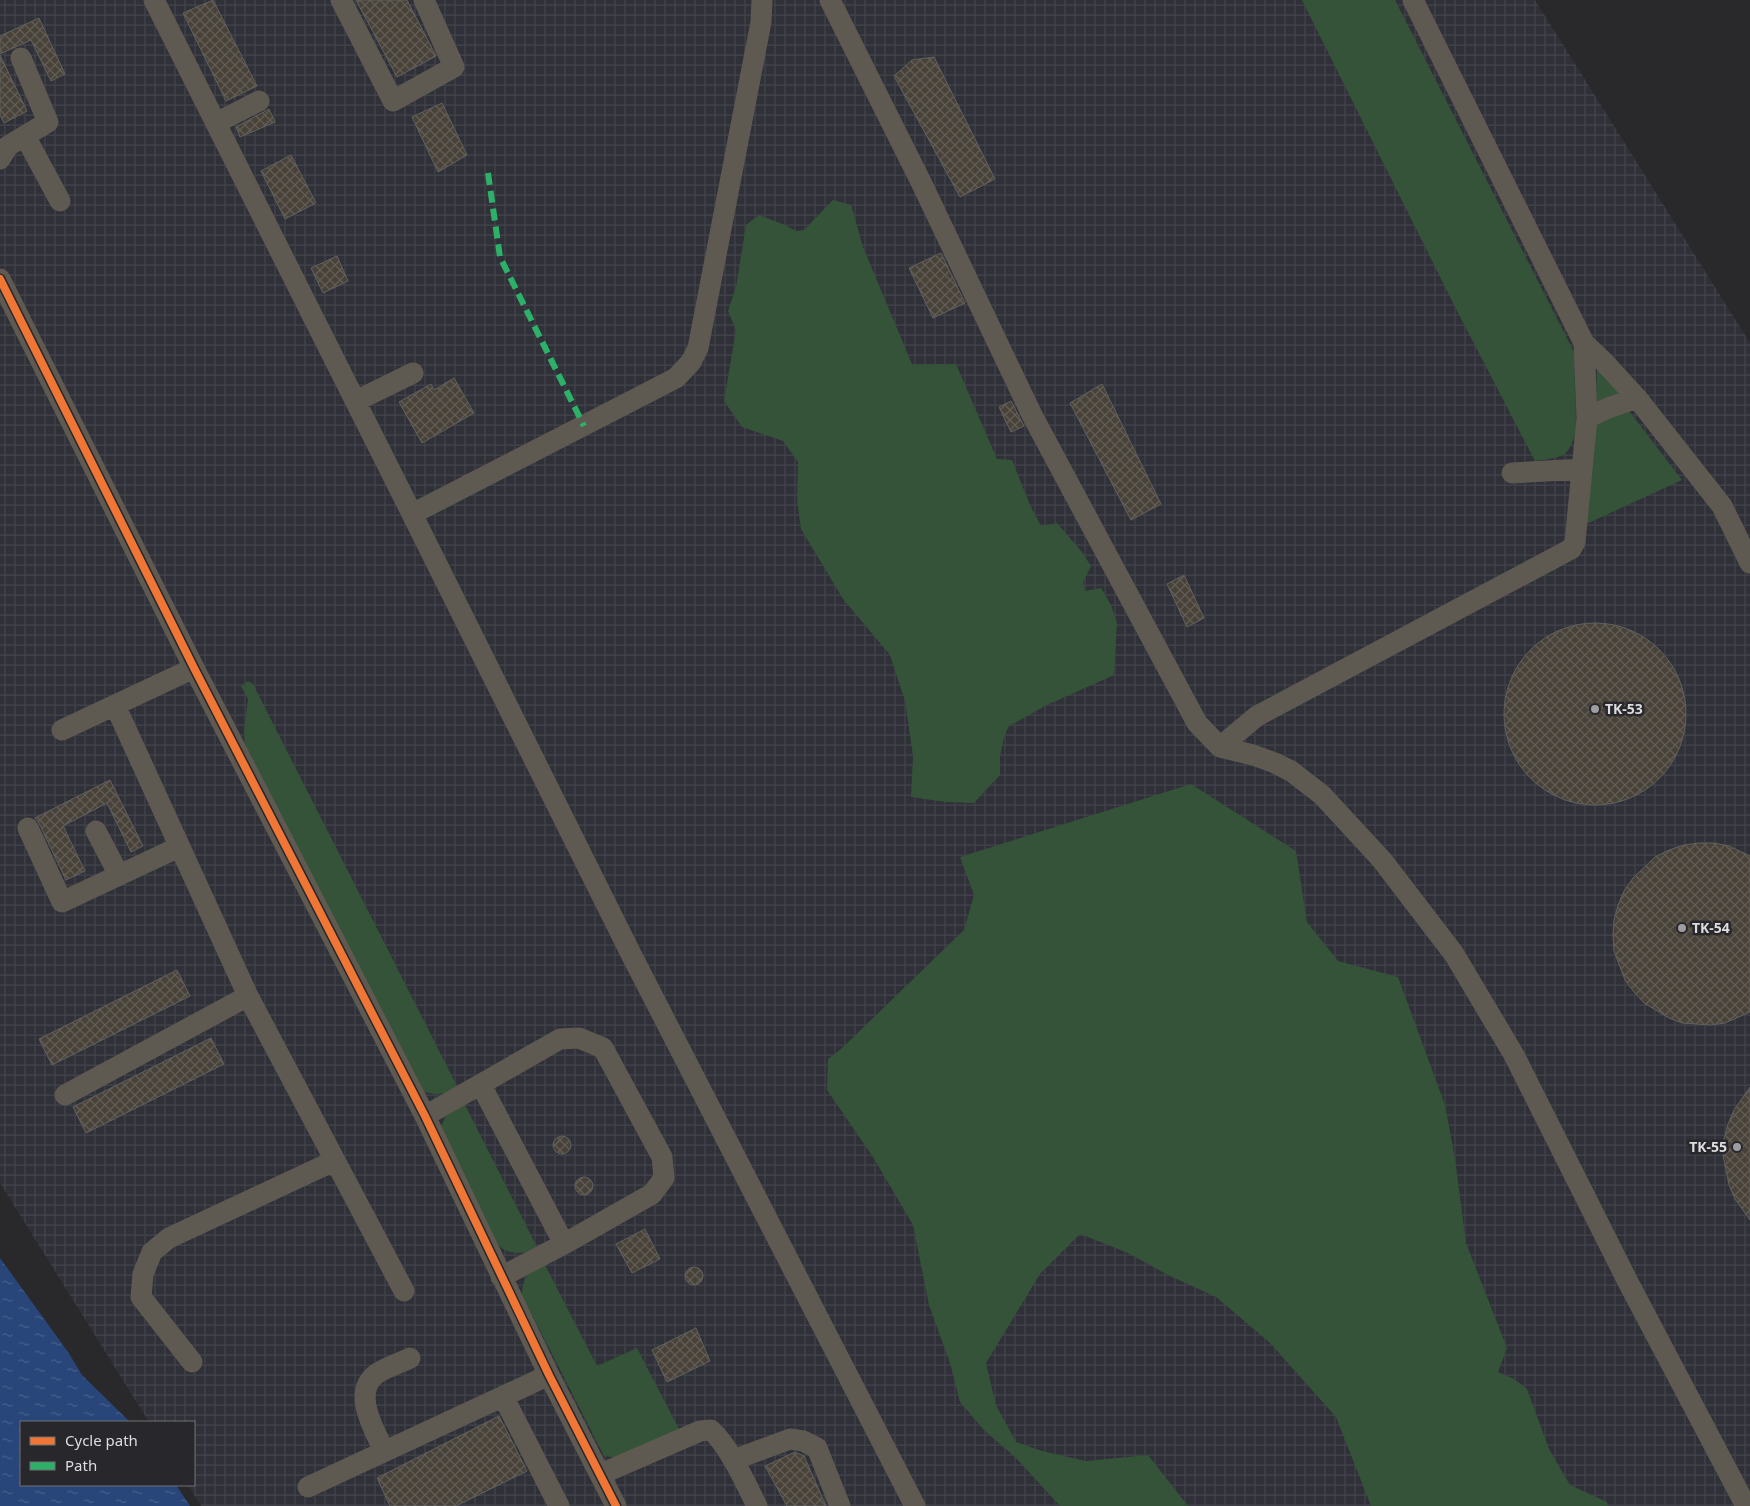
<svg xmlns="http://www.w3.org/2000/svg" width="1750" height="1506" font-family="'Noto Sans',sans-serif">
<defs>
<pattern id="industrial-grid" width="8" height="8" patternUnits="userSpaceOnUse" patternTransform="scale(1.25)"><rect width="8" height="8" fill="#2f3038"/><path d="M0 4h8M4 0v8" fill="none" stroke="#43444b"/></pattern>
<pattern id="water-ripples" width="26" height="14" patternUnits="userSpaceOnUse" patternTransform="scale(1.25)"><rect width="26" height="14" fill="#29467a"/><path d="M2 4q2-2 4 0t4 0M15 11q2-2 4 0t4 0" fill="none" stroke="#48608c"/></pattern>
<pattern id="building-cross-hatch" width="8" height="8" patternUnits="userSpaceOnUse" patternTransform="scale(1.25)"><rect width="8" height="8" fill="#484239"/><path d="M0 0l8 8M0 8l8-8" fill="none" stroke="#625d55"/></pattern>
</defs>
<rect width="100%" height="100%" fill="#29292b"/>
<!-- industrial -->
<path fill="url(#industrial-grid)" d="M0 0H1535L1750 343V1506H201L188 1485H194V1422H149L0 1183Z"/>
<!-- grass -->
<path fill="#345338" d="M1302 0H1395L1574 352 1576 430C1569 459 1562 457 1535 461L1455 307Z
M833 200 851 205 863 247 912 364H956L997 459 1012 460 1030 505 1041 526 1057 523 1082 552 1091 566 1083 582 1085 591 1101 588 1111 605 1117 623 1114 675 1047 705 1009 726 1004 737 1000 757V775L974 803 946 802 911 797 913 756 905 701 890 655 843 599 801 529 797 500 798 462 783 441 742 427 724 401 736 330 728 311 736 287 746 225 759 215 785 225 796 231 804 230Z
M1597 367 1624 393 1598 404 1596 399Z
M1626 407 1682 480 1582 526 1595 425Z
M248 681 253 684 458 1088C445 1095 434 1096 420 1090L248 753 245 742 244 731 248 699 241 686Z
M1191 784 1296 851 1307 922 1338 961 1398 977 1445 1105 1455 1159 1466 1243 1507 1348 1498 1372 1514 1379 1527 1389 1549 1449 1570 1485 1607 1502 1608 1506H1371L1336 1417 1269 1342 1216 1297 1168 1275 1128 1253 1080 1234 1040 1274 986 1363 996 1405 1016 1442 1042 1451 1086 1461 1148 1455 1188 1506H1060L1016 1458 984 1430 960 1402 950 1363 929 1305 913 1225 873 1157 827 1090 828 1059 841 1049 964 930 974 895 960 857Z
M463 1101 535 1243 537 1249C522 1254 510 1256 498 1245L441 1128C444 1115 453 1109 463 1101Z
M543 1261 597 1366 637 1348 679 1429 618 1458 604 1456 522 1295C522 1278 530 1269 543 1261Z"/>
<!-- water -->
<path fill="url(#water-ripples)" d="M0 1258 68 1352 82 1375 130 1422H21V1485H176L190 1506H0Z"/>
<!-- building -->
<path fill="url(#building-cross-hatch)" stroke="#616160" d="M213 0 257 86 226 101 183 13Z
M356 0H407L436 56 397 77Z
M39 18 65 74 51 81 31 40 0 54V36Z
M0 55 27 111 4 123 0 115Z
M934 57 995 179 960 197 894 76 912 60Z
M442 103 467 155 438 172 412 117Z
M269 109 275 122 240 137 236 127Z
M291 155 316 203 285 219 261 171Z
M941 253 965 303 933 318 909 268Z
M337 256 348 281 323 293 311 268Z
M454 378 474 413 422 443 399 402 431 384 434 390Z
M1102 384 1161 504 1131 520 1070 403Z
M1011 401 1024 426 1011 432 999 407Z
M1184 575 1204 618 1187 627 1167 584Z
M1504 714a91 91 0 1 1 182 0a91 91 0 1 1-182 0Z
M110 780 143 846 131 852 107 803 63 826 85 871 66 880 39 823 35 818Z
M1699 843H1714L1729 846 1750 856V1012L1725 1023 1711 1025 1682 1023 1669 1018 1644 1003 1634 992 1625 980 1614 951 1613 935 1614 920 1618 905 1624 891 1633 878 1655 857 1669 850 1684 845Z
M177 970 190 996 52 1065 39 1039Z
M211 1038 224 1064 86 1133 73 1107Z
M1750 1087V1220L1735 1199 1729 1185 1723 1155 1724 1139 1728 1124 1734 1110Z
M553 1145a9 9 0 1 1 18 0a9 9 0 1 1-18 0Z
M575 1186a9 9 0 1 1 18 0a9 9 0 1 1-18 0Z
M645 1229 660 1259 632 1273 616 1244Z
M685 1276a9 9 0 1 1 18 0a9 9 0 1 1-18 0Z
M696 1328 710 1361 667 1382 652 1350Z
M499 1416 527 1471 456 1506H390L377 1478Z
M795 1452 804 1456 826 1506H787L765 1466Z"/>
<g fill="none" stroke-linecap="round" stroke-linejoin="round">
<!-- minor -->
<path stroke="#5e5951" stroke-width="21" d="M154 0 412 514
M341 0 393 101 454 67 424 0
M762 0 761 22 698 348 691 362 676 378 412 514 632 956 915 1506
M830 0 921 182 1032 415 1197 723 1220 747 1253 755 1275 763 1291 771 1322 795 1382 860 1454 954 1514 1055 1628 1282 1746 1506
M1413 0 1584 343 1604 362 1637 398 1722 506 1750 563
M216 123 259 101
M25 136 60 201
M0 159 8 146 48 122 21 58
M0 279 194 668 425 1116 549 1375 616 1506
M356 401 413 373
M1587 418 1608 408 1637 398
M1512 473 1582 469
M115 705 248 996 404 1291
M62 730 194 668
M1220 747 1257 716 1571 549 1575 542 1587 418 1584 343
M28 828 62 902 179 847
M96 831 119 875
M481 1085 564 1244
M65 1095 248 996
M425 1116 560 1039 579 1038 603 1048 662 1157 664 1178 652 1194 564 1244 501 1277
M192 1362 141 1297 143 1274 152 1252 169 1238 334 1161
M503 1396 559 1506
M384 1451C375 1431 352 1394 375 1375 383 1368 401 1363 410 1358
M733 1460 790 1439 803 1441 817 1448 840 1506
M601 1474 700 1431 711 1430C729 1446 746 1484 757 1506
M308 1487 549 1375"/>
<!-- quiet -->
<path stroke="#2db169" stroke-width="6" stroke-dasharray="12 6" stroke-linecap="butt" d="M488 173 500 257 584 426"/>
<defs>
<path id="cycleway" d="M0 279 194 668 425 1116 549 1375 616 1506"/>
</defs>
<!-- cycleway casing -->
<use href="#cycleway" stroke="#28282c" stroke-width="11"/>
<!-- cycleway -->
<use href="#cycleway" stroke="#f07635" stroke-width="8"/>
</g>
<!-- markers -->
<g fill="#9e9ea0" stroke="#28282c" stroke-width="2">
<circle cx="1595" cy="709" r="5"/>
<circle cx="1682" cy="928" r="5"/>
<circle cx="1737" cy="1147" r="5"/>
</g>
<g text-anchor="middle" stroke-width="5" stroke-linejoin="round" paint-order="stroke">
<!-- poi labels -->
<g font-size="14" font-weight="bold" fill="#dddddf" stroke="#28282c" text-anchor="start">
<text x="1605" y="714">TK-53</text>
<text x="1692" y="933">TK-54</text>
<text x="1727" y="1152" text-anchor="end">TK-55</text>
</g>
</g>
<!-- legend -->
<rect x="20" y="1421" width="175" height="65" fill="#28282c" stroke="#707074"/>
<rect x="30" y="1437" width="25" height="8" fill="#f07635" stroke="#707074"/>
<text x="65" y="1446" font-size="15" fill="#dddddf">Cycle path</text>
<rect x="30" y="1462" width="25" height="8" fill="#2db169" stroke="#707074"/>
<text x="65" y="1471" font-size="15" fill="#dddddf">Path</text>
</svg>
